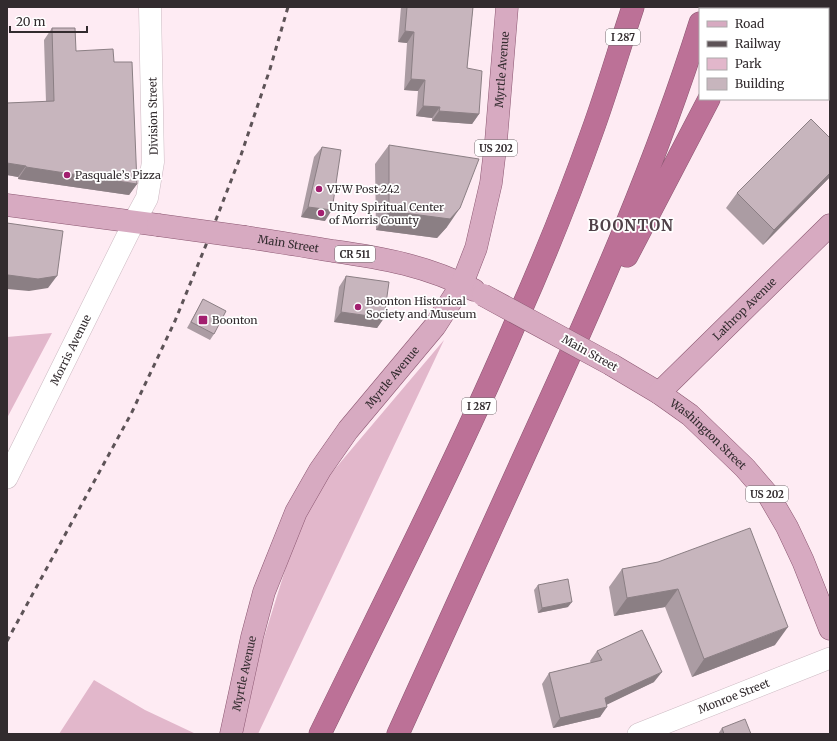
<svg xmlns="http://www.w3.org/2000/svg" width="837" height="741" font-family="Merriweather,serif">
<rect width="100%" height="100%" fill="#feebf3"/>
<!-- green -->
<path fill="#e2b7cb" d="M52 333 7 418V337Z
M444 340 258 734H234L306 503Z
M94 680 145 710 196 734H59Z"/>
<g fill="none" stroke-linecap="round" stroke-linejoin="round">
<defs>
<g id="minor">
<path id="s1" d="M7 478 134 222"/>
<path id="s2" d="M638 734 830 658"/>
</g>
<path id="tertiary" d="M134 222 147 198 153 162 150 7"/>
<g id="primary">
<path d="M7 205 158 225"/>
<path id="s3" d="M245 237C274 241 303 246 333 251 383 258 428 266 474 290"/>
<path id="s4" d="M612 365 659 393 690 415 745 468 769 496 787 527 803 561 830 629"/>
<path id="s5" d="M659 393 830 225"/>
<path id="s6" d="M231 734 252 637 264 592 296 512 320 470 348 430 435 326 462 284 476 248 491 183 496 141 507 7"/>
</g>
<path id="motorway" d="M762 9 763 7
M627 256 709 99
M320 734C387 596 458 458 518 317 545 256 570 194 592 132 607 91 619 49 633 7
M398 734C444 633 490 531 536 430 597 297 656 163 700 23"/>
</defs>
<!-- minor casing -->
<use href="#minor" stroke="#ccbac2" stroke-width="22"/>
<!-- tertiary casing -->
<use href="#tertiary" stroke="#ccbac2" stroke-width="23"/>
<!-- primary casing -->
<use href="#primary" stroke="#8c5872" stroke-width="23"/>
<!-- motorway casing -->
<use href="#motorway" stroke="#8c5872" stroke-width="23"/>
<!-- minor -->
<use href="#minor" stroke="#fff" stroke-width="21"/>
<!-- tertiary -->
<use href="#tertiary" stroke="#fff" stroke-width="22"/>
<!-- primary -->
<use href="#primary" stroke="#d7aac1" stroke-width="22"/>
<!-- motorway -->
<use href="#motorway" stroke="#bc7197" stroke-width="22"/>
<!-- rail -->
<path stroke="#5d5357" stroke-width="3" stroke-dasharray="5 5" stroke-linecap="butt" d="M7 641 131 414 175 321 210 235 241 155 270 69 288 7"/>
<defs>
<path id="primary-bridge" d="M158 225 245 237
M483 295 612 365"/>
</defs>
<!-- primary-bridge casing -->
<use href="#primary-bridge" stroke="#8c5872" stroke-width="23" stroke-linecap="butt"/>
<!-- primary-bridge -->
<use href="#primary-bridge" stroke="#d7aac1" stroke-width="22"/>
</g>
<!-- wall -->
<path fill="#ab9ca3" d="M401 7H473L467 68 479 114 472 124 432 121V118L416 116 418 91 404 90 407 43 398 42Z
M52 28 76 51 114 62 137 184 129 195 18 179V177L7 175V103L46 102 44 40Z
M830 138V177L763 245 726 208 737 193Z
M389 145 447 227 437 238 376 230 375 164Z
M322 147 325 221 301 217 314 157Z
M346 276 384 318 377 328 334 322 339 287Z
M203 299 214 334 210 340 187 328 200 305Z
M658 562 775 645 692 677 665 607 614 616 609 587 622 569Z
M538 585 568 607 538 613 534 590Z
M597 651 654 682 607 704 600 717 553 728 542 684 549 673 591 663 590 661Z
M722 728 751 734H718Z"/>
<!-- shaded-wall -->
<path fill="#8b7f84" d="M405 31 414 32 407 43 398 42Z
M411 79 425 80 418 91 404 90Z
M423 106 440 107 432 118 416 116Z
M439 111 479 114 472 124 432 121Z
M7 163 26 166 18 177 7 175Z
M26 167 137 184 129 195 18 179Z
M830 173V177L763 245 774 230Z
M308 207 332 210 325 221 301 217Z
M460 208 447 227 437 238 376 230 389 211Z
M8 275 57 276 48 288 29 291 7 289V277Z
M341 312 384 318 377 328 334 322Z
M678 589 665 607 614 616 627 598Z
M572 602 568 607 538 613 542 608Z
M788 627 775 645 692 677 704 659Z
M662 672 654 682 598 709 605 698Z
M607 707 600 717 553 728 560 718Z"/>
<!-- building -->
<path fill="#c7b5bd" stroke="#8b7f84" d="M407 7H473L467 68 482 71 479 114 439 111 440 107 423 106 425 80 411 79 414 32 405 31Z
M52 28H75L76 51 113 49 114 62H132L137 184 26 167V166L7 163V103L54 101Z
M811 119 830 138V173L774 230 737 193Z
M389 145 479 159 460 208 450 219 389 211Z
M322 147 341 150 332 210 308 207Z
M7 223 63 231 57 276 38 279 8 275 7 284Z
M346 276 389 282 384 318 341 312Z
M203 299 226 311 214 334 191 322Z
M750 528 788 627 704 659 678 589 627 598 622 569 658 562Z
M568 579 572 602 542 608 538 585Z
M642 630 662 672 605 698 607 707 560 718 549 673 602 660 597 651Z
M745 719 751 734H724L722 728Z"/>
<!-- markers -->
<g fill="#a21f6f" stroke="#fff" stroke-width="1.5">
<circle cx="67" cy="175" r="4"/>
<circle cx="319" cy="189" r="4"/>
<circle cx="321" cy="213" r="4"/>
<circle cx="358" cy="307" r="4"/>
<rect x="198" y="315" width="10" height="10" rx="2"/>
</g>
<g text-anchor="middle" stroke-width="3.5" stroke-linejoin="round" paint-order="stroke">
<!-- shield labels -->
<g fill="#fff" stroke="#706b6d" stroke-width="1">
<rect x="606" y="29" width="34" height="16" rx="3"/>
<rect x="475" y="140" width="42" height="16" rx="3"/>
<rect x="335" y="246" width="40" height="16" rx="3"/>
<rect x="462" y="398" width="34" height="16" rx="3"/>
<rect x="746" y="486" width="42" height="16" rx="3"/>
</g>
<g font-size="10" font-weight="bold" fill="#322b2e">
<text x="623" y="41">I 287</text>
<text x="496" y="152">US 202</text>
<text x="355" y="258">CR 511</text>
<text x="479" y="410">I 287</text>
<text x="767" y="498">US 202</text>
</g>
<!-- street labels -->
<g font-size="11" fill="#322b2e" stroke="#fff">
<text dy="4" stroke="none"><textPath href="#s6" startOffset="734">Myrtle Avenue</textPath></text>
<text transform="translate(153 116) rotate(-91)" y="4">Division Street</text>
<text dy="4" stroke="none"><textPath href="#s3" startOffset="44">Main Street</textPath></text>
<text dy="4" stroke="none"><textPath href="#s5" startOffset="120">Lathrop Avenue</textPath></text>
<text dy="4" stroke="none"><textPath href="#s1" startOffset="143">Morris Avenue</textPath></text>
<text transform="translate(590 353) rotate(29)" y="4">Main Street</text>
<text dy="4" stroke="none"><textPath href="#s6" startOffset="398">Myrtle Avenue</textPath></text>
<text dy="4" stroke="none"><textPath href="#s4" startOffset="119">Washington Street</textPath></text>
<text dy="4" stroke="none"><textPath href="#s6" startOffset="62">Myrtle Avenue</textPath></text>
<text dy="4" stroke="none"><textPath href="#s2" startOffset="103">Monroe Street</textPath></text>
</g>
<!-- poi labels -->
<g font-size="11" fill="#322b2e" stroke="#fff" text-anchor="start">
<text x="75" y="179">Pasquale’s Pizza</text>
<text x="327" y="193">VFW Post 242</text>
<text x="329" y="211">Unity Spiritual Center<tspan x="329" dy="13">of Morris County</tspan></text>
<text x="366" y="305">Boonton Historical<tspan x="366" dy="13">Society and Museum</tspan></text>
<text x="212" y="324">Boonton</text>
</g>
<!-- district labels -->
<g font-size="15" font-weight="bold" letter-spacing="1" fill="#504148" stroke="#fff">
<text x="631" y="231">BOONTON</text>
</g>
</g>
<!-- border -->
<rect width="837" height="741" fill="none" stroke="#322b2e" stroke-width="16"/>
<!-- legend -->
<rect x="699" y="8" width="130" height="92" fill="#ffffff" stroke="#adaaab"/>
<rect x="707" y="21" width="20" height="6" fill="#d7aac1" stroke="#adaaab"/>
<text x="735" y="28" font-size="12" fill="#322b2e">Road</text>
<rect x="707" y="41" width="20" height="6" fill="#5d5357" stroke="#adaaab"/>
<text x="735" y="48" font-size="12" fill="#322b2e">Railway</text>
<rect x="707" y="58" width="20" height="12" fill="#e2b7cb" stroke="#adaaab"/>
<text x="735" y="68" font-size="12" fill="#322b2e">Park</text>
<rect x="707" y="78" width="20" height="12" fill="#c7b5bd" stroke="#adaaab"/>
<text x="735" y="88" font-size="12" fill="#322b2e">Building</text>
<!-- scale -->
<path d="M10 26v6h77v-6" fill="none" stroke="#322b2e" stroke-width="2"/>
<text x="16" y="26" font-size="12" fill="#322b2e" stroke="#ffffff" stroke-width="3" paint-order="stroke">20 m</text>
</svg>
